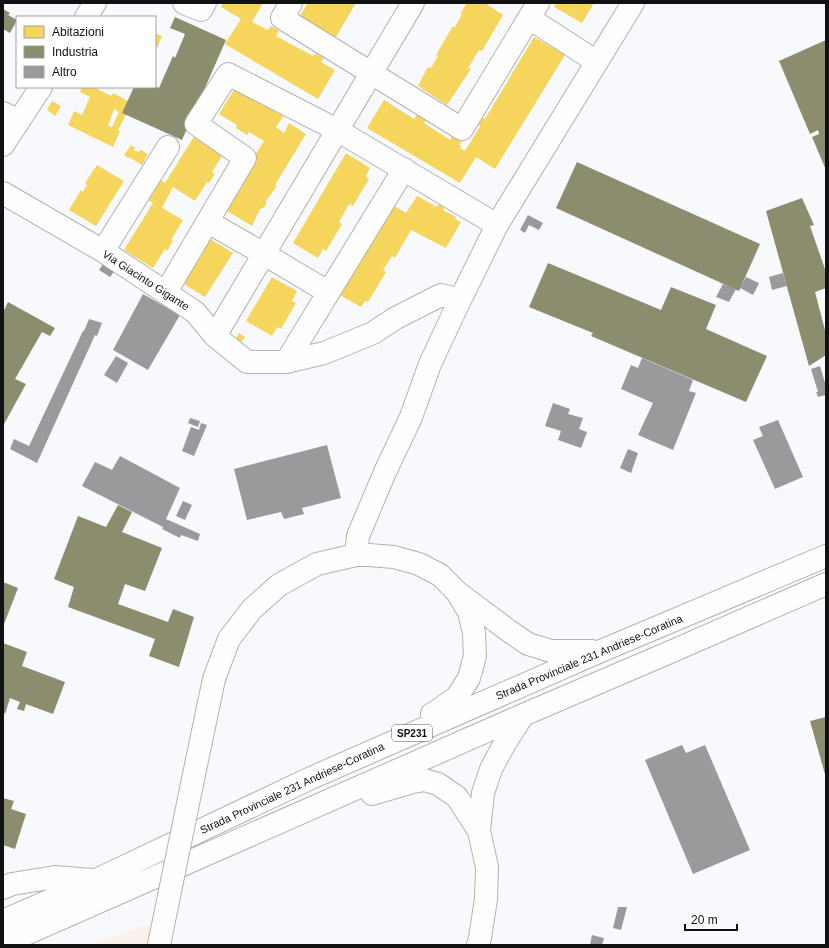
<svg xmlns="http://www.w3.org/2000/svg" width="829" height="948" font-family="Arial,sans-serif">
<rect width="100%" height="100%" fill="#f7f9fc"/>
<!-- industrial -->
<path fill="#fbf1ea" d="M151 923 147 945H91Z"/>
<!-- homes -->
<path fill="#f6d55c" fill-rule="evenodd" d="M223 3H263L252 22 268 30 271 26 279 31 276 36 313 56 316 53 324 58 321 62 335 70 318 99 225 44 241 19 221 7Z
M308 3H356L333 42 297 20Z
M467 3H485L503 15 482 51 479 50 468 68 471 69 447 105 418 86 428 67 431 68 438 56 436 55 453 26 455 27 462 14H460Z
M556 3H594L582 23 554 7Z
M155 33 162 36 157 48H155Z
M534 37 565 55 495 169 476 157 460 183 367 128 384 100 414 119 417 115 426 120 424 123 450 140 452 136 462 142 459 145 462 146 460 148 465 151 480 126 478 125 482 117 485 119Z
M237 85 285 114 276 127 284 133 289 123 306 134 275 185 277 186 266 201V204L265 207 260 209 252 226 222 208 264 141 249 132 247 135 236 128 237 125 219 114Z
M82 87H94L111 96 113 93 128 101 122 113 126 115 118 130 120 131 113 147 68 125 74 111 82 115 90 97 80 92ZM114 109 119 112 112 127 108 126Z
M52 101 61 106 55 116 47 110Z
M195 135 224 153 212 172 215 174 209 183 207 182 195 201 173 187 162 208 183 220 171 240 173 241 167 251 165 249 153 268 124 250 153 203 149 200 161 180 165 183Z
M131 145 136 148 133 150 138 152 141 150 148 154 142 165 129 157 128 158 124 155Z
M346 153 370 168 366 176 369 179 353 206 349 204 339 222 342 224 326 251 323 249 318 258 293 243Z
M97 165 124 181 96 226 69 210 81 190 83 192 87 184 85 183Z
M417 196 437 207 438 205 441 204 443 206 444 209 443 210 456 217 455 219 461 222 446 248 411 230 395 258 392 256 383 270 386 272 368 302 365 301 361 307 336 293 389 203 406 213Z
M207 237 233 253 205 297 179 281Z
M272 277 297 291 292 301 296 303 281 329 277 327 272 336 246 321Z
M239 333 245 337 239 345 234 342Z"/>
<!-- industry -->
<path fill="#8c8c6e" d="M3 9 10 13 8 15 17 20 10 33 3 29Z
M175 17 226 40 182 140 122 113 134 87H155V86L159 88 173 56 175 58 185 34 170 28Z
M826 40V170L812 137 819 134 818 130 810 134 779 61Z
M577 162 760 244 739 291 556 208Z
M802 198 814 225 810 226 826 272V288L815 292 826 334V355L809 366 766 211Z
M548 263 661 310 671 287 716 305 706 329 767 356 746 402 591 336 593 333 529 307Z
M8 302 55 328 50 336 42 332 15 379 26 384 3 426V312Z
M118 505 132 512 122 532 162 548 145 591 125 584 118 604 168 622 173 609 194 617 179 667 149 656 155 639 68 607 74 587 54 579 78 516 106 527Z
M3 582 18 588 4 624H3Z
M3 643 27 652 22 666 65 682 53 714 26 704 24 711 17 709 20 702 10 698 5 714 3 713Z
M826 717V778L810 721Z
M3 798 14 801 11 809 26 814 15 849 3 845Z"/>
<!-- building -->
<path fill="#9a9a9c" d="M528 215 543 223 539 230 529 225 525 233 520 230Z
M103 264 114 272 110 277 99 270Z
M783 273 787 286 772 290 769 277Z
M746 277 759 283 753 295 740 288Z
M723 284 736 289 729 302 716 297Z
M143 294 180 315 148 370 113 350Z
M89 319 102 323 97 336 95 335 37 463 10 449 14 439 29 446 83 331H84Z
M116 356 128 363 117 383 104 375Z
M642 358 693 380 689 391 696 393 673 450 638 435 653 403 621 389 631 365 638 368Z
M820 366 826 386V395L818 397 816 392H818L811 369Z
M553 403 570 409 568 414 583 418 579 429 587 432 581 448 558 440 561 431 545 426Z
M190 418 200 421 198 427 188 423Z
M778 420 803 477 775 489 753 440 763 436 759 427Z
M201 423 207 425 194 456 182 451 191 427 199 430Z
M327 445 341 498 302 508 304 514 284 519 281 512 247 520 234 469Z
M628 449 638 453 631 473 620 468Z
M120 456 180 488 166 519 200 534 198 541 181 535 180 538 162 529 163 527 82 486 95 462 112 470Z
M183 501 192 505 185 520 176 516Z
M682 745 686 753 705 745 750 850 693 874 645 760Z
M618 907H627L621 930 613 928Z
M592 935 604 938 602 945H590Z"/>
<g fill="none" stroke-linecap="round" stroke-linejoin="round">
<defs>
<path id="minor" d="M184 3 201 10 205 3
M291 3 282 18 462 129 538 3
M529 18 597 62
M3 113 19 121
M3 193 103 251 195 312 215 336 247 362H286L324 353 373 333 394 319 441 295 460 300
M208 222 264 254 328 292
M103 251 168 147
M166 292 245 158 196 124 228 74 337 130 497 225
M215 336 413 3
M286 362 404 169
M197 760 214 679 229 639 252 609 279 585 317 564 356 555 358 536 385 472 411 417 430 364 460 300 497 225 633 3
M159 945 169 896"/>
<path id="major" d="M86 17 95 3
M3 145 41 87"/>
<path id="highway" d="M356 555H369L394 557 419 564 440 575 457 592 509 631 528 644 551 651H592
M432 714 437 711 457 697 469 678 475 656 474 633 469 612 457 592
M372 794 413 782 424 780 438 784 457 797 479 831
M3 888 12 884 55 877 92 880
M3 921 94 881 311 778 601 651 826 556
M3 944 523 715 668 653 826 584
M478 945 480 938 486 899 487 867 479 831 483 793 491 769 505 743 523 715"/>
</defs>
<!-- minor casing -->
<use href="#minor" stroke="#b1b2b4" stroke-width="24"/>
<!-- major casing -->
<use href="#major" stroke="#b1b2b4" stroke-width="24"/>
<!-- highway casing -->
<use href="#highway" stroke="#b1b2b4" stroke-width="24"/>
<!-- minor -->
<use href="#minor" stroke="#fefeff" stroke-width="22"/>
<!-- major -->
<use href="#major" stroke="#fefeff" stroke-width="22"/>
<!-- highway -->
<use href="#highway" stroke="#fefeff" stroke-width="22"/>
<defs>
<path id="minor-bridge" d="M169 896 197 760"/>
</defs>
<!-- minor-bridge casing -->
<use href="#minor-bridge" stroke="#b1b2b4" stroke-width="24" stroke-linecap="butt"/>
<!-- minor-bridge -->
<use href="#minor-bridge" stroke="#fefeff" stroke-width="22"/>
</g>
<g text-anchor="middle" stroke-width="4" stroke-linejoin="round" paint-order="stroke">
<!-- shield labels -->
<rect fill="#fff" stroke="#58585a" stroke-width="1" x="392" y="725" width="40" height="16" rx="3"/>
<g font-size="10" font-weight="bold" fill="#101113">
<text x="412" y="737">SP231</text>
</g>
<!-- street labels -->
<g font-size="11" fill="#101113" stroke="#fff">
<text transform="translate(146 280) rotate(33)" y="4">Via Giacinto Gigante</text>
<text transform="translate(589 657) rotate(-23)" y="4">Strada Provinciale 231 Andriese-Coratina</text>
<text transform="translate(292 788) rotate(-25)" y="4">Strada Provinciale 231 Andriese-Coratina</text>
</g>
</g>
<!-- border -->
<rect width="829" height="948" fill="none" stroke="#101113" stroke-width="8"/>
<!-- legend -->
<rect x="16" y="16" width="140" height="72" fill="#ffffff" stroke="#9fa0a1"/>
<rect x="24" y="26" width="20" height="12" fill="#f6d55c" stroke="#9fa0a1"/>
<text x="52" y="36" font-size="12" fill="#101113">Abitazioni</text>
<rect x="24" y="46" width="20" height="12" fill="#8c8c6e" stroke="#9fa0a1"/>
<text x="52" y="56" font-size="12" fill="#101113">Industria</text>
<rect x="24" y="66" width="20" height="12" fill="#9a9a9c" stroke="#9fa0a1"/>
<text x="52" y="76" font-size="12" fill="#101113">Altro</text>
<!-- scale -->
<path d="M685 924v6h52v-6" fill="none" stroke="#101113" stroke-width="2"/>
<text x="691" y="924" font-size="12" fill="#101113" stroke="#ffffff" stroke-width="3" paint-order="stroke">20 m</text>
</svg>
